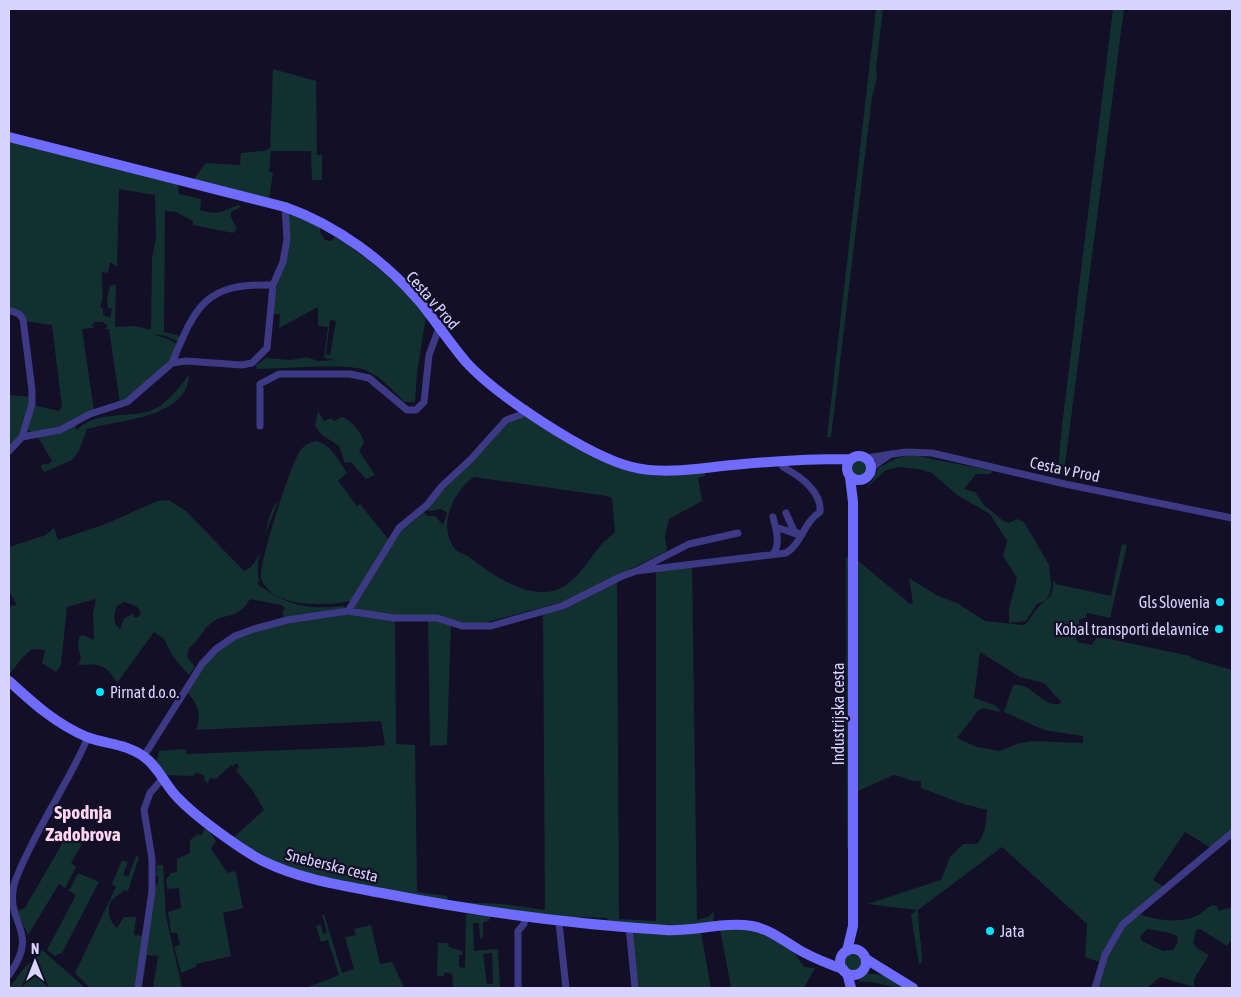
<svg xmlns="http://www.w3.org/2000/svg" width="1241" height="997" font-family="'Asap Condensed',sans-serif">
<rect width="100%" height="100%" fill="#130f26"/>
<!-- green -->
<path fill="#12302f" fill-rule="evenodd" d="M876 9H883L876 68 877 78 872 97 831 437H827Z
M1113 9H1124L1064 472 1061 476 1058 474V469L1062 426Z
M273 69 316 81 317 155H322V180H312L311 151H271L269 171 273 173 269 200 193 180 206 163 240 165 241 153 264 151 270 148Z
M9 139 178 183 179 194 201 199 200 210C219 216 222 211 238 205L241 207 231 212V217L237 229 233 233 193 225V221L176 212 165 211 164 332 181 336 179 342 166 336 153 334 170 340 178 345 168 365 120 404 109 329H104L108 326 103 322H95L92 326 94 328 82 329 94 411 69 424 32 434 28 429 33 405 59 411 62 407 52 325 24 321 9 308ZM119 189 155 195 156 238 152 258 151 330 135 326 115 327 116 284 110 286 107 299 108 308 112 309 110 318 103 315V308L100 307C105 294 101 285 102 272L108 273 110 262 117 267Z
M288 214 320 225V232L325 240 332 241 335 236C368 258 401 285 426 316L417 373 415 402H404C393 390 380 376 365 370 346 363 281 369 257 369L256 365 266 358 291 360 307 357 318 361 335 360 324 358 328 327 318 326V307L279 328 280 314H272L274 296 281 274ZM330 320 336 321 330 355 326 354Z
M189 375C188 418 118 420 87 429L79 451 72 460 44 472 41 468V465L46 463 47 465 52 461 38 437 76 425V431C96 407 136 422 160 406 172 397 180 386 189 375Z
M9 395 31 397 21 433 9 448Z
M318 411 324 421 331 418 334 421 342 417C352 421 362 433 364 443L359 451 375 475 366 479 351 462 345 463 339 446 322 435 315 426Z
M526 413 627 468 705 470V476L698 478 702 501 669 519 665 536 667 551 563 602 476 625 353 610V606L395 536 424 512 427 516H435L443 525 447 513 441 509 431 511 426 510 497 428ZM474 477 607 496 612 498 615 532C611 536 605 540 601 545 590 558 581 575 566 585 534 606 495 576 469 557 466 554 459 553 456 550 436 528 453 491 474 477Z
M316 441C331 444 339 461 347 473L338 481 357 506 360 504 389 540 351 601C327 606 271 609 261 578 258 566 291 463 300 451 304 445 309 443 316 441Z
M912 455 993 471 990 474H976L964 489 975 492 984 505 1002 520 1009 523 1017 519 1024 522 1049 565 1051 585 1050 593 1046 600 1037 604 1026 621 1009 623V609L1017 578 1003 556 1007 541 990 514 957 495 932 473 919 469 900 467 886 470 862 492 873 480 878 468 897 458Z
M850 468a8 8 0 1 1 16 0a8 8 0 1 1-16 0Z
M169 500 186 511 244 571C268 561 263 515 278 501 270 525 253 556 259 581L257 584C287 605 306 610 343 606L345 608 284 618 282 613 285 608 281 605 250 599C237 621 224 612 210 624 202 631 198 642 189 648L187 657 195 667 189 675 174 658 164 639 154 632 117 683C106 663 98 664 78 665L81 659 78 646 79 637 83 635 94 640 93 613 96 599 67 607 61 665 56 672 42 663 45 650 32 649 22 658 9 675V606L17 605 9 592V547L46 535 54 528 58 540 108 523 157 501ZM124 602C131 604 138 605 141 613L138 617H134L133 613 124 619 120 629C112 623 114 614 117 606Z
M1122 544 1127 545 1110 618 1087 613 1086 617 1079 620 1080 629 1074 632 1077 642 1092 645 1096 638H1105L1190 656 1194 659 1232 670V831L1211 848 1185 832 1153 880 1164 887 1125 919 1102 963 1085 957 1087 924 1002 847 918 910C918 928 922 945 922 963L919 964 911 915 917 910 867 904 941 880 950 857 963 844H977C986 833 986 824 987 810L963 804 921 788V781C911 783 903 776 893 775L856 792 855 558 910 604 913 603 909 578 936 595 957 603 985 621 1023 625C1030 622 1031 615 1036 610 1048 595 1053 602 1053 579L1056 584 1111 596ZM980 652 1020 677 1044 683 1062 703C1043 710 1033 682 1013 685L1004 712 1044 730 1083 736V743L1032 741 1020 743 1000 751 977 747 957 738 978 711 983 708 999 712 1000 710 994 705 974 698Z
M846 557H849L850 847H847Z
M692 563 697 920 708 917 714 912 713 925 689 927 608 922 607 918 581 917 575 920 472 907 310 875 269 860 234 837 264 810 253 791 236 770 239 767 237 763 233 766 231 765 216 779 210 778 208 783 204 780 205 776 196 772 193 776 165 775 155 761 158 757 159 751 182 749 186 750V754L364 747 385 745 381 721 196 730C203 715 196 700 184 689L226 641 273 623 352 614 395 620 396 744 415 745 417 892 447 896 448 900 454 902 502 904 545 910 543 611 617 578 619 919 656 921V567Z
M428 619 451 623 447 745 430 746Z
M206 826 216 841 211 849 228 873 234 871 236 873 243 908 223 913 231 956 196 964V967L181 973 174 947 180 945 177 933H171L168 912 181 908 179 888 167 889 166 880 171 873 177 872V859L190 853V840L198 834 201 836Z
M67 835 82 844 71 863 76 867 65 888 59 884 28 935 17 911 25 908Z
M136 856 139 857 128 891 124 890C121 894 114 897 111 901 106 911 110 922 117 928L124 917H136L134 935 144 936 136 988H90L75 973 116 887 112 884 122 860 128 862 123 875 128 877Z
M157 865H163L166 916 182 988H153L158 956 147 955 142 988H139L156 885 158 884V876H156Z
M78 873 99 882 62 953 55 956 47 950 76 895 67 890 70 889Z
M1213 905 1217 906 1219 911 1232 907V939L1227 946 1200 929 1196 930 1193 943 1198 949 1209 955 1194 979V987L1160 977 1147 988H1097L1103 968 1120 930 1137 913C1154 920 1178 924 1196 916 1202 914 1206 907 1213 905ZM1147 929 1166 932 1177 936 1178 942 1173 950 1163 951 1142 941 1140 937Z
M324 914 342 973 354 969 345 937 356 935 354 929 371 925 380 964 392 962 404 987 412 988H306L339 975 328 940 321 942 316 926 321 925 323 934 327 932 322 915Z
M466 914 490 916 489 921 483 922V938L480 939 479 923H473L474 951 498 949 500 988H453L452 974 444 972V976H437L438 943H448L449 947 462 951V955H459V967L465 968ZM492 953 493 984H487L483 954Z
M720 929 760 930 794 952 804 967 815 968 804 988H731Z
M632 930 701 932 711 988H639L631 953Z
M42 950 82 985 85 988H9L25 967 36 958Z
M845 962a8 8 0 1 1 16 0a8 8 0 1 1-16 0Z
M866 973 883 975 905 988C889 988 875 980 859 982L861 976Z"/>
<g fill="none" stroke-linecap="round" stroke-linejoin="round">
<!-- street -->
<path stroke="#3d3a85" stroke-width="7" d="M9 310 19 314 23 319 32 390V404L22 437
M172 363C196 305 205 283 273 285
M260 426V384L279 374H350L369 378 407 410H416L424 402 429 355 439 328
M9 451 22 437 60 430 90 414 127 402 172 363 186 361 242 365 252 363 267 348 273 285 283 262 287 239 285 207
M866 458 906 452 932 453 1065 484 1232 518
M871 468 891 454
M786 513 794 531 801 535
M773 517C776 529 781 544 773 554
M776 527 799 535
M638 570 689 544 738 533
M348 611 399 528 427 505 442 486 471 459 506 420 520 415 526 409
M144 756 202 664 216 649 235 636 254 629 287 620 348 611 394 618H437L462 626H491L562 606 620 577 636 571 786 553C802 543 804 522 820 512 822 491 798 475 783 467L781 460
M559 923 566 988
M629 927 635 988
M9 975C41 930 5 925 14 885 18 871 25 858 31 846 49 809 72 775 88 737
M138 988 152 891V859L144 810 150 793 163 778
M518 988V931L524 924 525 917
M1095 988 1105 955 1122 925 1232 833"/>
<!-- secondary -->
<path stroke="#6f6bff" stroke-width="10" d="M9 137 285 207C336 225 385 261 420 302 436 322 450 343 466 362 497 396 588 456 632 467 664 475 701 468 733 465 773 461 811 459 850 459
M847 468a12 12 0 1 1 24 0a12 12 0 1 1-24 0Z
M9 681C33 703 56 724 87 737 105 744 127 744 143 756 158 766 165 785 178 798 196 817 240 849 263 861 301 880 346 886 387 894 480 912 571 924 665 930 694 932 724 921 752 926 770 929 785 942 801 951 814 958 828 964 843 969
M840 962a13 13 0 1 1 26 0a13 13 0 1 1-26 0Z
M847 951 853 926V502L850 477
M866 959 913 988
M847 973 851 988"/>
</g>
<!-- markers -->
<g fill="#00e5ff" stroke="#130f26" stroke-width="2">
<circle cx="1220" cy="602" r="5"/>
<circle cx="1219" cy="629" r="5"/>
<circle cx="100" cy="692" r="5"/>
<circle cx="990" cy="931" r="5"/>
</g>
<g text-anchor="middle" stroke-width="4.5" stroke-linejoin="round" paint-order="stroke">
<!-- street labels -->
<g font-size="16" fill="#d9d4ff" stroke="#130f26">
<text transform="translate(433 300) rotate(49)" y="6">Cesta v Prod</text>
<text transform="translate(1065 469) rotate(12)" y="6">Cesta v Prod</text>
<text transform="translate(838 714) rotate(-90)" y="6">Industrijska cesta</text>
<text transform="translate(332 865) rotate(14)" y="6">Sneberska cesta</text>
</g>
<!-- poi labels -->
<g font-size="16" fill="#d9d4ff" stroke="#130f26" text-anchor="end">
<text x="1210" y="608">Gls Slovenia</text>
<text x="1209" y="635">Kobal transporti delavnice</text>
<text x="110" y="698" text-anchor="start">Pirnat d.o.o.</text>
<text x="1000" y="937" text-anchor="start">Jata</text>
</g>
<!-- quarter labels -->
<g font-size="19" font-weight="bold" fill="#ffd6f0" stroke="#130f26">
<text x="83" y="819">Spodnja<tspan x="83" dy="22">Zadobrova</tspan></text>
</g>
</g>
<!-- border -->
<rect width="1241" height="997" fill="none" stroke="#d9d4ff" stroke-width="20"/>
<!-- north arrow -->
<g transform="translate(35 962)" stroke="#130f26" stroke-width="4" paint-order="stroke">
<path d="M0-4L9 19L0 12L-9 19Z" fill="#d9d4ff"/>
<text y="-8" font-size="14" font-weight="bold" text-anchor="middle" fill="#d9d4ff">N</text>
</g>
</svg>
